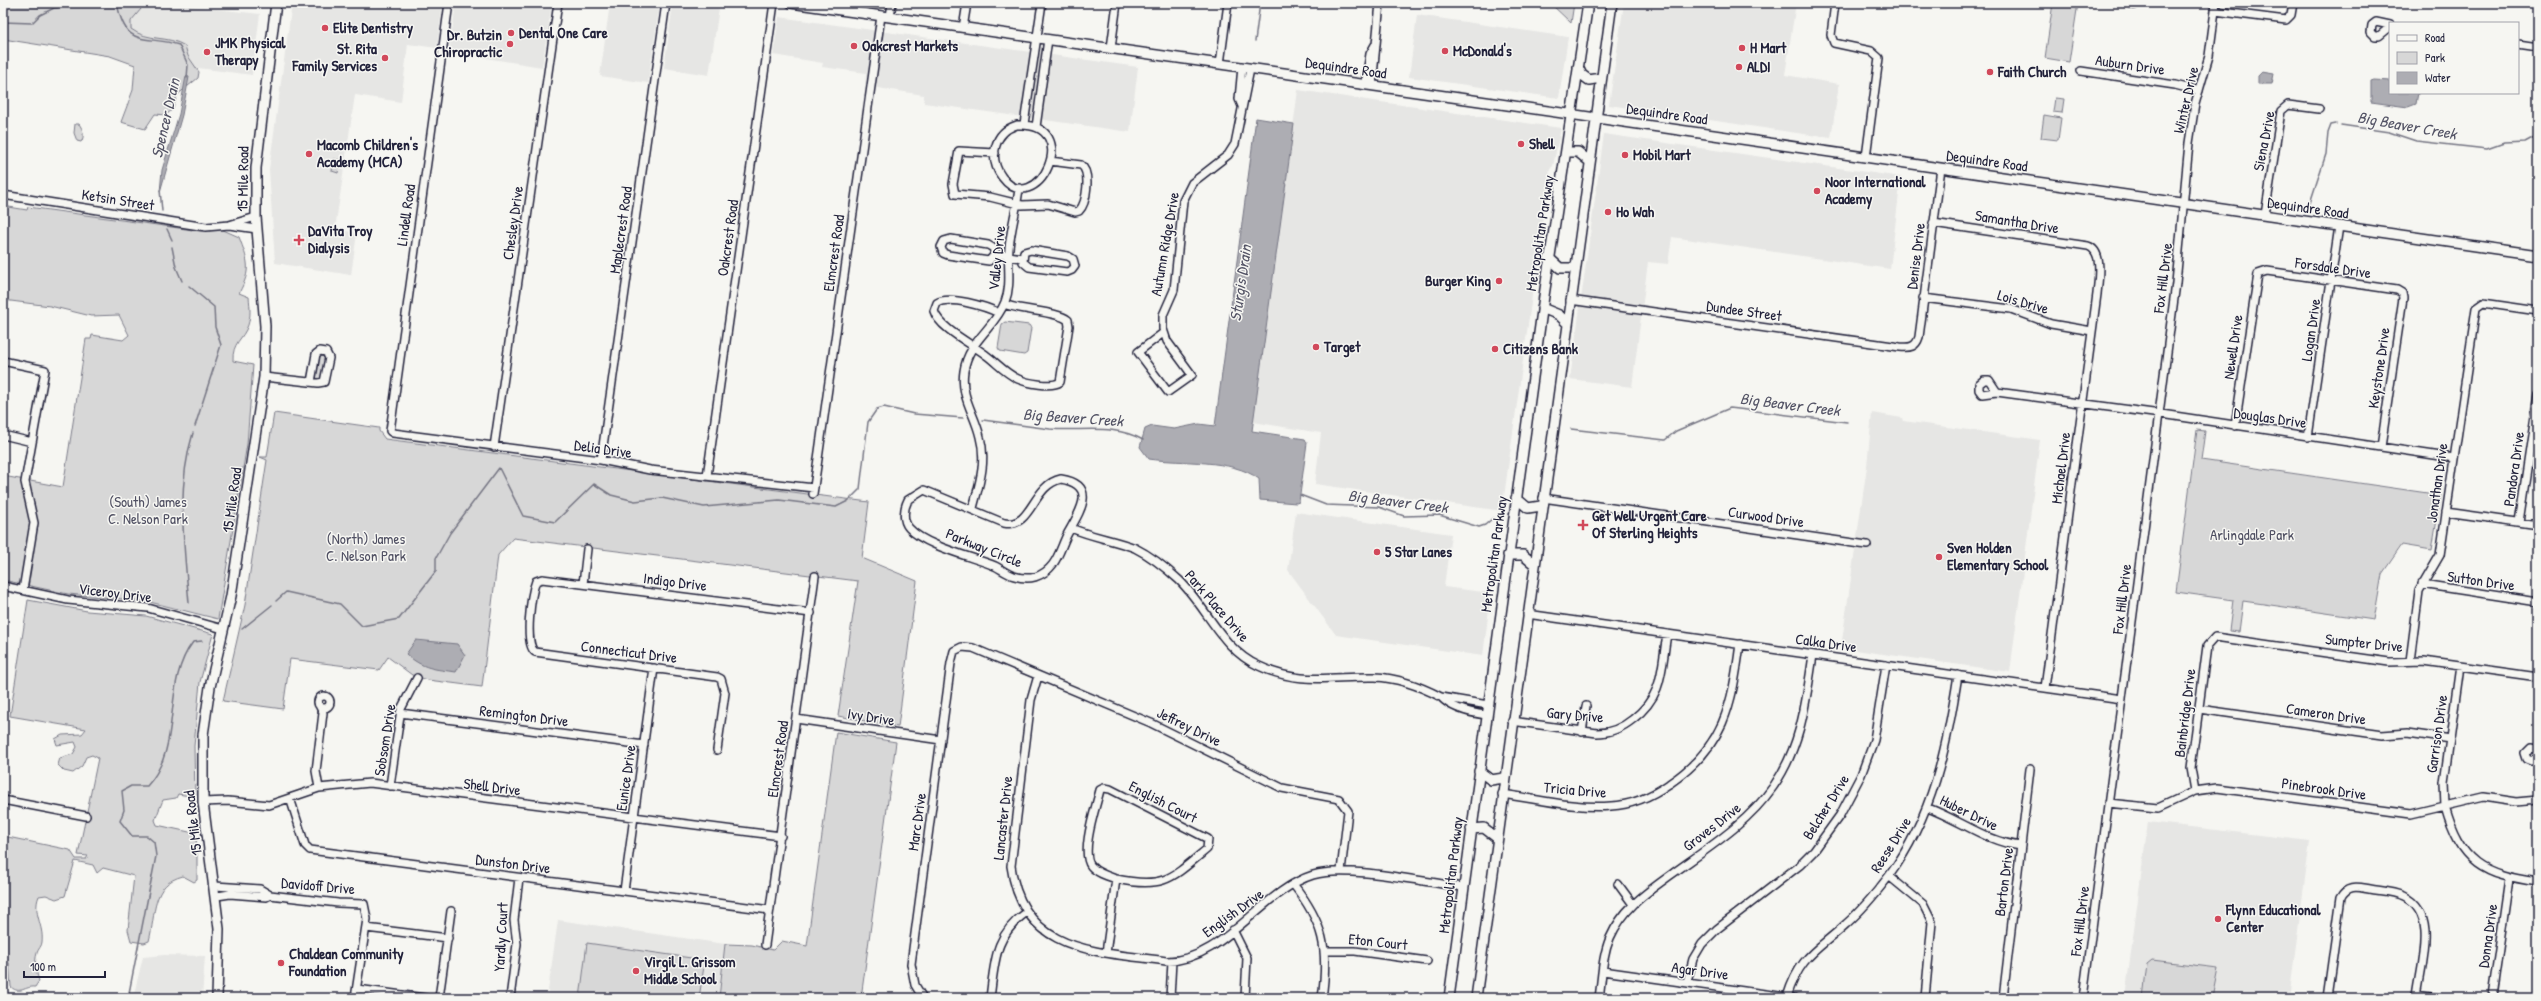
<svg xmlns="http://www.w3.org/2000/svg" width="2541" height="1001" font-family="'Patrick Hand',sans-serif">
<rect width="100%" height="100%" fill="#f6f6f2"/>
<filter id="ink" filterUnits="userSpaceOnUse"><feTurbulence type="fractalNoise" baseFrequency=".025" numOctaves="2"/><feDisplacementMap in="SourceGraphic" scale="8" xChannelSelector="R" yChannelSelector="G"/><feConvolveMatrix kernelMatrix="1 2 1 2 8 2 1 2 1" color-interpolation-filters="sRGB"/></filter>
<g filter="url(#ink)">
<!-- built -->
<path fill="#e6e6e4" d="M128 3H190V6L260 14 252 75 121 58Z
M292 3H443L437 48 408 44 401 102 355 95 335 229 357 233 351 275 275 263 269 169Z
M456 3H552L542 67 449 52Z
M610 3H660L648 83 600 76Z
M673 3 719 8 709 75 664 68Z
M1624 3H1796L1785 75 1839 84 1831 138 1609 105Z
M1417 15 1568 37 1559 98 1409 77Z
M779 17 1138 67 1130 132 924 103V95L865 86 866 73 822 67 823 63 773 55Z
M1298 90 1561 128 1553 166 1550 169 1546 195 1502 511 1315 484 1321 433 1253 422Z
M1604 134 1901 177 1890 269 1672 237 1668 264 1648 262 1632 387 1570 379Z
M1872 413 1902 418 1903 421 2040 440 2010 672 1841 648 1867 466Z
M1296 512 1451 534 1444 587 1491 593 1483 656 1336 635 1288 570Z
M2148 822 2310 841 2289 998H2125Z
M558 920 725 944 719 998H547Z
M164 955 205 956 202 998H133L143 957Z"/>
<!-- green -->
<path fill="#d7d7d7" stroke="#7c7c89" d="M3 3H137L141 9 131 21V29C148 42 168 35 185 46L188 56 199 72 198 78 177 95 173 109 166 115 155 114 145 129 121 122 133 90 135 65 110 56 3 39Z
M1550 3H1574L1571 23Z
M2053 3H2078L2069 62 2045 58Z
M2055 98 2064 99 2062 113 2053 112Z
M2044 115 2061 118 2058 140 2041 138Z
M75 124H79C83 129 85 137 81 142L77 141 74 133Z
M334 159 340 160 338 173 332 171Z
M3 206 27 210 28 207 200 231 221 229 239 237C248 261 252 269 239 293L249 297C250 307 251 316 248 325 243 340 232 342 233 361L253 365 247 444 218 619 146 601 68 594 3 580V476L63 487 86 339H91L92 335 123 340 129 335 119 315 91 316 50 306 3 300Z
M1005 322 1029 325 1031 328 1027 353 1024 355 1000 351 998 348 1002 324Z
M323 354 325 357 323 378 319 380 315 377 319 355Z
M274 413 379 428V431L385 439 869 502 862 558 917 581 898 727 838 716 858 581 513 538 498 555 482 687 428 680 412 675 388 657 379 670 290 659 283 709 223 701 245 605 267 460 260 457H267Z
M2197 430 2205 431 2201 460 2441 495 2432 550 2402 545 2382 574 2374 620 2243 601 2239 632 2229 631 2233 600 2176 592Z
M28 600 87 611 146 616 213 634 200 682 194 746 195 797 178 794 176 798 163 800 155 820 157 825 194 833 197 844V880L194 882 183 876C151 884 156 914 149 941L144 943 131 941 128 930 134 876 103 868 97 873 93 865 75 861 65 896 56 899 46 895 39 896C32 913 44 925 42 942 42 946 38 949 37 953 34 963 36 971 39 981L35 987C25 986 20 995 11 987L9 963 3 957V836L70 850 76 859H86L88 856 78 855 98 758 92 755 86 757 82 766 73 773 64 771 58 765 60 758 73 754 77 747 75 742 57 745 55 739 62 735 82 734 86 729 10 716Z
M836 732 896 742 861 998H719L725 944 752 945 773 950 782 941 807 946Z
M587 943 705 960 699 998H580Z
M2152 960 2218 968 2212 998H2143L2147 964Z"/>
<!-- water -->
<path fill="#adadb3" stroke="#757583" d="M2262 72 2274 74 2272 84H2258V76Z
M186 76 189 77 182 115 160 192 162 170 179 114Z
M2374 80 2390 81V93H2418L2416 104 2408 107 2371 102V81Z
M1256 118 1294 124 1252 431 1305 439 1307 443 1299 502 1296 503 1260 500 1259 479C1231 458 1182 464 1149 459L1140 447 1145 429 1152 426 1174 429 1199 424 1215 426Z
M416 640 457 644 465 655 456 672C434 669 423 669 406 654Z"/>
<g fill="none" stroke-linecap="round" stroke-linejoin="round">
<!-- stream -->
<path stroke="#757583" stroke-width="1.5" d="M117 3C126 50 144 34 179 45L188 65 187 78
M57 8V3
M3 22 32 23 40 15 54 8 85 3
M1255 41 1260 3
M2341 125 2389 132 2416 141 2487 149 2504 143 2525 142 2538 135
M160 190 162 211
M2310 203 2326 154 2328 133 2331 125 2336 124
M167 229 172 240
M172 247 176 267 182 281
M189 286 214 307 215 327 221 345 195 426
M983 420C1005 423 1028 426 1050 429 1081 432 1114 423 1143 440
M1571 429 1665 440 1676 431 1730 408 1847 422
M1300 495 1326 505 1379 507 1404 516 1439 515 1479 527 1485 525 1493 518
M276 601 286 592 340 604 362 626 399 619 436 571V558L450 533 499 468 523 516 555 522 594 484 611 495 635 501 662 498 704 507 779 500 836 507 848 501 860 489 868 422 877 409 884 407 914 414 963 418
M189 603C184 546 176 489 193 433
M242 629 272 605
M128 998 156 856 154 842 147 836H132L120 821 124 810 122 791 131 786H147C184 746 161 684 193 642L202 641"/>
<defs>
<path id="minor" d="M449 3 390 431 393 433 601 460 650 470 814 488
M1835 3 1831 35 1834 43 1871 51 1879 58 1866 157
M2130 3 2134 5 2140 3
M2215 11 2286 20 2291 15 2293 3
M890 17 892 3
M2390 25 2376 22 2372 25 2371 32 2375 36H2379L2390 27
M963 28 967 3
M2518 44 2538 47
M1111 48 1117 3
M1220 64 1228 3
M2081 71 2175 85 2199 91
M1365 85 1370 54 1375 45
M1372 86 1380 3
M1242 106 1239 99 1242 67
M1024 124 1042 3
M1017 125C1086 121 1036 223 1002 177 988 158 994 132 1017 125Z
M1036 127 1048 39
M995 153 959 151 953 184 955 194 990 197 1022 205 1048 204 1075 212 1079 211C1087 203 1091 172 1081 165L1050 161
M3 195 206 227 229 225 256 217
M2265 215 2281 111 2288 105 2319 109
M1933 223 2088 246C2104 251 2098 281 2097 294L2045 688
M229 225 257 229
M951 239 988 245 993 248 995 254 989 261 948 255 943 253 941 247 944 241Z
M1031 250 1068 256 1073 259 1075 266 1072 270 1067 272 1029 267 1023 262 1024 252Z
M995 254 1022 258
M1923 298 2011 309 2051 324 2092 331
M1570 300 1900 347C1910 348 1916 347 1919 337L1941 168
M999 313C987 307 949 295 937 303L934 311C939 328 972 344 986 355 997 363 1005 373 1018 379 1027 383 1052 388 1060 382L1069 326 1068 320C1057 311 1021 311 1004 304
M1163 333 1138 352 1168 392 1192 375 1167 341 1163 329V315L1174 290 1183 201 1192 183 1228 155 1235 144 1250 69
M3 361 45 370 25 482 34 523 23 590
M264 377 318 383 324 382 329 358 326 352 320 351 316 354 311 382
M1997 392 1982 394 1979 390V384L1984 380H1989L1997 392 2168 415 2454 458
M2235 426 2258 274 2267 271 2397 290 2402 293 2403 298 2381 447
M3 435 32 442
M2308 437 2339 226
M494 447 558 3
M601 460 666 3
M707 476 774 3
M1061 479C1099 485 1079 513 1068 533 1059 550 1057 570 1035 577 1028 579 1021 578 1014 576 1007 574 1001 569 995 566 973 557 925 546 909 528 902 520 904 508 908 500L924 490 1004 523C1032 529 1032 485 1061 479Z
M813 494 881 16
M1543 498 1867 545
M973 508C979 485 987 462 980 437 975 414 960 397 964 371 968 341 995 328 1005 302 1012 284 1007 266 1009 248 1011 228 1017 208 1019 188
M2446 512 2538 525
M2519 522 2538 395
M1071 528C1092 537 1114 540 1135 548 1151 556 1166 568 1179 580 1207 607 1221 649 1259 666 1301 686 1332 676 1375 677 1399 678 1420 686 1441 697
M583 584 587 549
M2422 584 2538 602
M3 586 68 600 148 608 223 629
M1527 614 2122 699
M2410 661 2419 591 2440 555 2476 308 2483 303 2538 311
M1038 676 1031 700 1011 866C1023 954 1096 951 1166 961 1223 962 1261 891 1313 875 1348 864 1425 883 1464 887
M318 702a6 6 0 1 1 12 0a6 6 0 1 1-12 0Z
M2199 709 2382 735 2408 733 2450 739
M400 713 644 745
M1486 715C1471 713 1452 709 1441 697L1488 705
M796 719 941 740
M1512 721 1597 733C1611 733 1622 728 1633 719 1664 695 1661 670 1667 634
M1582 732 1586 706
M717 750 725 693 721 679 717 677 535 652C524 644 531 594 536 581L542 579 811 613
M2538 752 2535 748 2530 747 2524 753 2526 759 2531 761 2538 755
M390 786 401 709 417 678
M319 788 316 771 323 713 320 707
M2195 791 2191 768 2207 646 2215 637 2389 662 2424 661 2538 677
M1502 794C1538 799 1575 809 1611 806 1632 805 1652 796 1669 784 1724 747 1732 706 1740 644
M290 798 305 845 310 850 770 910
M3 800 86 816
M203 802 228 801 269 805 319 788 370 783 781 836
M2108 803 2158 808 2195 791 2217 788 2411 814 2483 797 2516 802 2538 800
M2444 806C2460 863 2482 874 2538 882
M2445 806 2444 782 2460 666
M1928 808C1960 820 1987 842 2021 846
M1889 876 1923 904 1932 922 1925 998
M1293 884C1324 923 1329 949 1322 998
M1618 884 1632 903
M215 886 260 889 270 895 338 903 364 904 367 919 355 998
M624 891 654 668
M217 896 230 894 266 897 270 895
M366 928 448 938
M1233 930 1247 958 1245 998
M765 945 815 576
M1325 951H1355L1427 961
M1106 953 1116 879C1107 876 1097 873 1091 866 1080 852 1096 807 1100 790L1104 788 1110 789 1208 839 1207 849C1171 879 1164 889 1116 879
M1603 971 1794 998
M1687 982 1693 959 1702 944 1717 929 1800 865 1814 851 1840 815 1861 775 1874 740 1886 665
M357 989 425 998
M2417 995 2439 998
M1787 997C1800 955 1817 951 1846 924 1862 910 1876 893 1889 876 1933 816 1947 747 1958 675
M439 998 451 911
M510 998 517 944 514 920 519 878
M923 998 915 985 911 964 951 663 954 651 962 647 973 648 1151 723 1282 788 1339 799 1348 811 1341 871
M990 998C995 961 994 935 1027 912
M1170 998 1172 961
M1599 998C1602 978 1602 957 1610 938 1623 908 1646 893 1672 874 1708 848 1747 824 1773 787 1801 747 1806 702 1813 655
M2003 998 2030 769
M2083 998 2176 283 2189 143 2195 104 2209 56 2216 3
M2327 998 2341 897C2348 884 2358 887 2370 889 2381 891 2393 891 2404 896 2440 913 2420 967 2417 998
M2492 998 2509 878"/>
<path id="major" d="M791 3 1466 99 2538 255
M1578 67 1582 75 1589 80 1601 78
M1566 152H1578L1589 161
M1549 258 1560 268H1574
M1542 308 1559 315 1567 323
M1516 498 1528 508 1541 506
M1508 555H1523L1534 564
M1479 771 1491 780 1504 778
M1471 829 1484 828 1497 838
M217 998 219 929 203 802V735L210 687 231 596 264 377 265 326 256 217V168L276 3
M1449 998 1544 296 1588 3
M1476 998 1612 3"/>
</defs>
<!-- minor casing -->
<use href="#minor" stroke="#22223b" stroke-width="10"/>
<!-- major casing -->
<use href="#major" stroke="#22223b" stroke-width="12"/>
<!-- minor -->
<use href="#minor" stroke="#f6f6f2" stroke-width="7"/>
<!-- major -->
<use href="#major" stroke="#f6f6f2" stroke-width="9"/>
</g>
</g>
<!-- markers -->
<g fill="#d1495b" stroke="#f6f6f2" stroke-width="1.5">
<circle cx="325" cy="28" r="4"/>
<circle cx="511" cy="33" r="4"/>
<circle cx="510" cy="44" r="4"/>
<circle cx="854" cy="46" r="4"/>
<circle cx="1742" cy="48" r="4"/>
<circle cx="1445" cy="51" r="4"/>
<circle cx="207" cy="52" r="4"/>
<circle cx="385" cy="58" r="4"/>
<circle cx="1739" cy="67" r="4"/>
<circle cx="1990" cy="72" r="4"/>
<circle cx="1521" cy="144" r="4"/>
<circle cx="309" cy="154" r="4"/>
<circle cx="1625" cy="155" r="4"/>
<circle cx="1817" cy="191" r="4"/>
<circle cx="1608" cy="212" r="4"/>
<path d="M297 234h4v4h4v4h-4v4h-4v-4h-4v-4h4z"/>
<circle cx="1499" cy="281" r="4"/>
<circle cx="1316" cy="347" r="4"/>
<circle cx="1495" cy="349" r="4"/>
<path d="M1581 519h4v4h4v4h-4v4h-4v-4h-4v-4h4z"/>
<circle cx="1377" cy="552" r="4"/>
<circle cx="1939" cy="557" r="4"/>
<circle cx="2218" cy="919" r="4"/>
<circle cx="281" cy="963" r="4"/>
<circle cx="636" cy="971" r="4"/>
</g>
<g text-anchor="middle" stroke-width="3" stroke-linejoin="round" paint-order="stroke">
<!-- poi labels -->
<g font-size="15" font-weight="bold" fill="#22223b" stroke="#f6f6f2" text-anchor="start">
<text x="333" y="33">Elite Dentistry</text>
<text x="519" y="38">Dental One Care</text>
<text x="502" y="40" text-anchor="end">Dr. Butzin<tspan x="502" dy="17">Chiropractic</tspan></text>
<text x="215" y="48">JMK Physical<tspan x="215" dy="17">Therapy</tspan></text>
<text x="862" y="51">Oakcrest Markets</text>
<text x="1750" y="53">H Mart</text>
<text x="377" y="54" text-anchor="end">St. Rita<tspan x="377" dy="17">Family Services</tspan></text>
<text x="1453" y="56">McDonald's</text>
<text x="1747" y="72">ALDI</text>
<text x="1998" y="77">Faith Church</text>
<text x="1529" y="149">Shell</text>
<text x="317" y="150">Macomb Children's<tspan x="317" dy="17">Academy (MCA)</tspan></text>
<text x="1633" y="160">Mobil Mart</text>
<text x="1825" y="187">Noor International<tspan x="1825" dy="17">Academy</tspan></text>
<text x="1616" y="217">Ho Wah</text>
<text x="308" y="236">DaVita Troy<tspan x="308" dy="17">Dialysis</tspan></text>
<text x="1491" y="286" text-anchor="end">Burger King</text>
<text x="1324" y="352">Target</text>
<text x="1503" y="354">Citizens Bank</text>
<text x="1592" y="521">Get Well Urgent Care<tspan x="1592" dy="17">Of Sterling Heights</tspan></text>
<text x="1947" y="553">Sven Holden<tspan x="1947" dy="17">Elementary School</tspan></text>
<text x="1385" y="557">5 Star Lanes</text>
<text x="2226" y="915">Flynn Educational<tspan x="2226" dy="17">Center</tspan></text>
<text x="289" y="959">Chaldean Community<tspan x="289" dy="17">Foundation</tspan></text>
<text x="644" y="967">Virgil L. Grissom<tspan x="644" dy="17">Middle School</tspan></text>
</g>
<!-- street labels -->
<g font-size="15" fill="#22223b" stroke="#f6f6f2">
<text transform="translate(2130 65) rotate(8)" y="5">Auburn Drive</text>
<text transform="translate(1346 68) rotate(8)" y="5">Dequindre Road</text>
<text transform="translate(2186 100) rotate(-77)" y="5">Winter Drive</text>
<text transform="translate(1667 114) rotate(8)" y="5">Dequindre Road</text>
<text transform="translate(2264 141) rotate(-79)" y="5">Siena Drive</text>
<text transform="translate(1987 161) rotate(8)" y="5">Dequindre Road</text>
<text transform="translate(243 179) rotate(-89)" y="5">15 Mile Road</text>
<text transform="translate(118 200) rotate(9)" y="5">Ketsin Street</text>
<text transform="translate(2308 208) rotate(8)" y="5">Dequindre Road</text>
<text transform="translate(406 215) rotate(-82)" y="5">Lindell Road</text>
<text transform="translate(2017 222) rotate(9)" y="5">Samantha Drive</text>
<text transform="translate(513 223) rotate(-82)" y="5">Chesley Drive</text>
<text transform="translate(621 230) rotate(-82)" y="5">Maplecrest Road</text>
<text transform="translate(1540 233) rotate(-81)" y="5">Metropolitan Parkway</text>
<text transform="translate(728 238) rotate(-82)" y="5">Oakcrest Road</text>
<text transform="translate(1165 244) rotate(-80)" y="5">Autumn Ridge Drive</text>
<text transform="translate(834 253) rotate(-82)" y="5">Elmcrest Road</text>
<text transform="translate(1916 256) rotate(-83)" y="5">Denise Drive</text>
<text transform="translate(997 258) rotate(-84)" y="5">Valley Drive</text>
<text transform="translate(2333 268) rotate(8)" y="5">Forsdale Drive</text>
<text transform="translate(2163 278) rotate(-83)" y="5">Fox Hill Drive</text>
<text transform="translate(2023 302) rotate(16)" y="5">Lois Drive</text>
<text transform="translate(1744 311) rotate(8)" y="5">Dundee Street</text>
<text transform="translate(2311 330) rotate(-82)" y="5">Logan Drive</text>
<text transform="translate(2233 347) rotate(-82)" y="5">Newell Drive</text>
<text transform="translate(2379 368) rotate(-82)" y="5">Keystone Drive</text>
<text transform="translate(2270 418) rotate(8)" y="5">Douglas Drive</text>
<text transform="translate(603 449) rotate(8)" y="5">Delia Drive</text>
<text transform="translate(2061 468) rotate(-83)" y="5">Michael Drive</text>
<text transform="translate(2514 469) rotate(-82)" y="5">Pandora Drive</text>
<text transform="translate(2437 483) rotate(-82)" y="5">Jonathan Drive</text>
<text transform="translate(232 500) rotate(-82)" y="5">15 Mile Road</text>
<text transform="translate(1766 517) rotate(8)" y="5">Curwood Drive</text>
<text transform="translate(984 548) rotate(22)" y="5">Parkway Circle</text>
<text transform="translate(1494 554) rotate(-82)" y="5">Metropolitan Parkway</text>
<text transform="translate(2481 581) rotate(8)" y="5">Sutton Drive</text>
<text transform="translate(675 582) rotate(7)" y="5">Indigo Drive</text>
<text transform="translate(115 593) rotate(7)" y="5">Viceroy Drive</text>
<text transform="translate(2122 599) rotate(-83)" y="5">Fox Hill Drive</text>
<text transform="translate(1217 606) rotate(49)" y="5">Park Place Drive</text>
<text transform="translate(1826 643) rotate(8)" y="5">Calka Drive</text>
<text transform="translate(2364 643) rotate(6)" y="5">Sumpter Drive</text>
<text transform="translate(629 652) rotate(7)" y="5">Connecticut Drive</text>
<text transform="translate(2185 713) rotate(-83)" y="5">Bainbridge Drive</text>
<text transform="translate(2326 714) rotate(8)" y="5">Cameron Drive</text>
<text transform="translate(1575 715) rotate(5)" y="5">Gary Drive</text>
<text transform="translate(524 716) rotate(7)" y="5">Remington Drive</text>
<text transform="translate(871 717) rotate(9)" y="5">Ivy Drive</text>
<text transform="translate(1189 727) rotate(26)" y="5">Jeffrey Drive</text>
<text transform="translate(2437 734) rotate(-82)" y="5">Garrison Drive</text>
<text transform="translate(385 740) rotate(-81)" y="5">Sobsom Drive</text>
<text transform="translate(778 759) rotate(-82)" y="5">Elmcrest Road</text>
<text transform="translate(626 778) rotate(-82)" y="5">Eunice Drive</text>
<text transform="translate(492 787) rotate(7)" y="5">Shell Drive</text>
<text transform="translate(2324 789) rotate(8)" y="5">Pinebrook Drive</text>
<text transform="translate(1575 790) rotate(5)" y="5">Tricia Drive</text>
<text transform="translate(1163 802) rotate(27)" y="5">English Court</text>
<text transform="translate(1826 807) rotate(-58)" y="5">Belcher Drive</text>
<text transform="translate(1969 813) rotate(26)" y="5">Huber Drive</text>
<text transform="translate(1003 818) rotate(-84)" y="5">Lancaster Drive</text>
<text transform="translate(917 822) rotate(-82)" y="5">Marc Drive</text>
<text transform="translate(193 823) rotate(-97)" y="5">15 Mile Road</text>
<text transform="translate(1712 827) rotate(-38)" y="5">Groves Drive</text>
<text transform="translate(1891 845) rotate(-58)" y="5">Reese Drive</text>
<text transform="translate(513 864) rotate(7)" y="5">Dunston Drive</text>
<text transform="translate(1451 875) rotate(-83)" y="5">Metropolitan Parkway</text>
<text transform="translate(2004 882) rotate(-83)" y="5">Barton Drive</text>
<text transform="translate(318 886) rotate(5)" y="5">Davidoff Drive</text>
<text transform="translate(1233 913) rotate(-36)" y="5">English Drive</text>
<text transform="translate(2080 921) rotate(-83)" y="5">Fox Hill Drive</text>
<text transform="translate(2488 936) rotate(-82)" y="5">Donna Drive</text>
<text transform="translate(501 937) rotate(-87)" y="5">Yardly Court</text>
<text transform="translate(1378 942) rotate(6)" y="5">Eton Court</text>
<text transform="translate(1700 971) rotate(8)" y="5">Agar Drive</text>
</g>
<!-- park labels -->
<g font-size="15" fill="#4f4f62" stroke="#f6f6f2">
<text x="148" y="507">(South) James<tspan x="148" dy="17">C. Nelson Park</tspan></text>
<text x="2252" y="540">Arlingdale Park</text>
<text x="366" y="544">(North) James<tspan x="366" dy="17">C. Nelson Park</tspan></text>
</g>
<!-- water labels -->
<g font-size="16" font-style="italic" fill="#535365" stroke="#f6f6f2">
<text transform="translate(165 118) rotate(-77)" y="6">Spencer Drain</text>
<text transform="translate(2407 125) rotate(10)" y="6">Big Beaver Creek</text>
<text transform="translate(1240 283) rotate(-82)" y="6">Sturgis Drain</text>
<text transform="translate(1790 404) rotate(7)" y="6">Big Beaver Creek</text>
<text transform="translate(1073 417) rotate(4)" y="6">Big Beaver Creek</text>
<text transform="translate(1398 501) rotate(7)" y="6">Big Beaver Creek</text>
</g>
</g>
<!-- margin -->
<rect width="2541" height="1001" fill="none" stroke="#f6f6f2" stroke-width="16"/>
<rect x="8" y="8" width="2525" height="985" fill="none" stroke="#22223b" stroke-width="1.5" filter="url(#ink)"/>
<!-- legend -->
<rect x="2389" y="22" width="130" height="72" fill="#f6f6f2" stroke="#a1a1a9"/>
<rect x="2397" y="35" width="20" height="6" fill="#f6f6f2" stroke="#a1a1a9"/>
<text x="2425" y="42" font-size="12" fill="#22223b">Road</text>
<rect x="2397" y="52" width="20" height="12" fill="#d7d7d7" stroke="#a1a1a9"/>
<text x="2425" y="62" font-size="12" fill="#22223b">Park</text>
<rect x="2397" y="72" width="20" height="12" fill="#adadb3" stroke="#a1a1a9"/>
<text x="2425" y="82" font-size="12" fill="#22223b">Water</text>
<!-- scale -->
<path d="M24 971v6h81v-6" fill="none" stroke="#22223b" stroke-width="2"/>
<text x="30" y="971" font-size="12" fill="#22223b" stroke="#f6f6f2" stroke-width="3" paint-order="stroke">100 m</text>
</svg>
